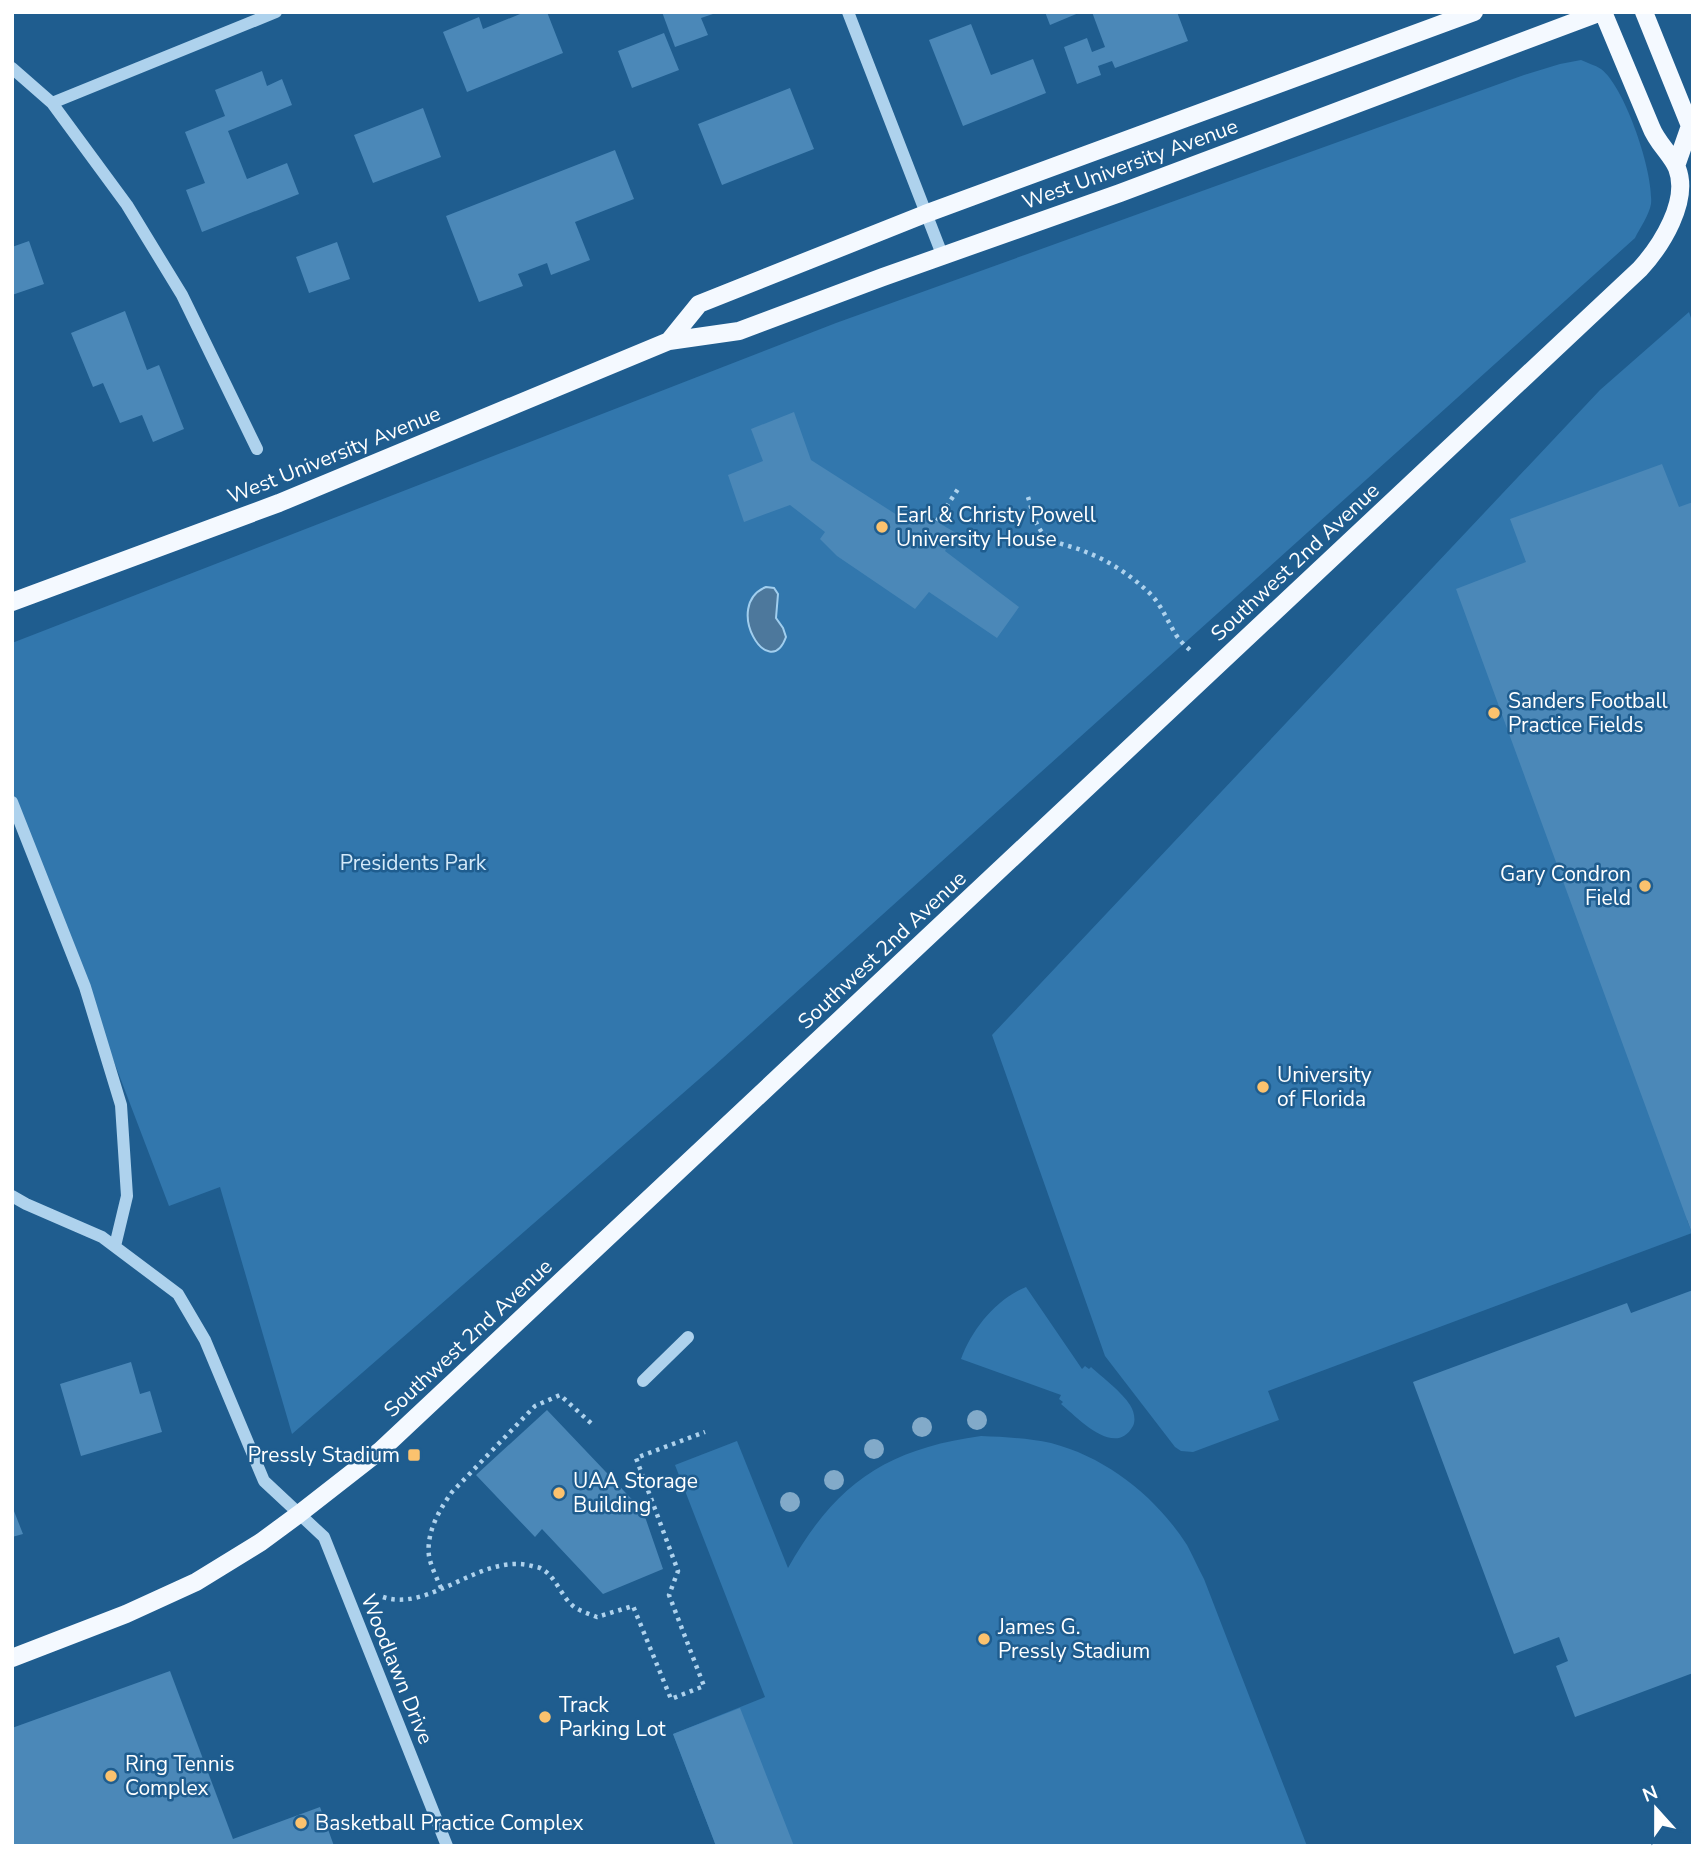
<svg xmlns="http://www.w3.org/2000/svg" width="1705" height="1858" font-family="'Nunito Sans',sans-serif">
<rect width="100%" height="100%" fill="#1f5d8f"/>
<!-- green -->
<path fill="#3277ad" d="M1581 60C1587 63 1595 65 1601 69 1625 87 1654 173 1651 204 1649 215 1640 228 1635 238L713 1067 292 1434 220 1187 169 1206 12 794V643L836 323 1524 75 1560 64Z
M1689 312 1693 324V1218L1687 1220 1692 1233 1268 1391 1279 1420 1193 1452 1181 1451 1175 1447 1105 1356 992 1035 1600 390Z
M1026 1287 1082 1369 1085 1366 1089 1369 1091 1367C1102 1377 1123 1393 1130 1405 1134 1411 1136 1420 1133 1426 1115 1459 1077 1417 1061 1404L1063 1402 1059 1399 1061 1395 961 1359C972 1329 996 1299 1026 1287Z
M981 1436C1005 1437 1028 1438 1051 1443 1108 1458 1156 1497 1187 1545 1193 1556 1198 1568 1204 1579L1307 1846H716L673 1734 765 1697 675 1465 737 1441 788 1568C835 1484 886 1449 981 1436Z"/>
<!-- water -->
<path fill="#4d789c" stroke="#a1ceee" stroke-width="2" d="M766 587 774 588 778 594 776 618 783 628 786 637C769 684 722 605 766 587Z"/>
<!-- building -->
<path fill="#4b88b8" d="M525 12H547L563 53 467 92 443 32 479 17 483 29Z
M662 12H716V13L701 18 708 35 675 47Z
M1045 12H1081L1050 25Z
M1092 12H1177L1188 41 1115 68 1112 61 1098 66 1101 75 1077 84 1064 47 1087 38 1092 52 1105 47Z
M971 24 991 75 1033 59 1046 93 963 126 929 40Z
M664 33 679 70 632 88 618 51Z
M262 71 267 86 282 79 292 105 228 131 247 179 287 163 299 194 202 232 186 190 205 183 185 132 225 116 215 90Z
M790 88 814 149 722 185 698 124Z
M423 108 441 157 373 183 354 135Z
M615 150 634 199 575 222 590 260 551 275 547 263 518 274 523 286 479 302 446 216Z
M29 241 44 284 12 295V247Z
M337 242 350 279 309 293 296 257Z
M125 311 147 370 159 365 184 429 153 442 142 415 120 423 103 383 93 387 71 333Z
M794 412 811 460 908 522 917 510 956 533 945 551 1019 607 997 638 929 592 915 609 837 556 820 539 825 532 790 505 744 522 728 475 763 461 751 429Z
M1662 464 1679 507 1693 502V1236L1456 589 1526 562 1510 519Z
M1693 1290V1673L1575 1717 1556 1666 1568 1661 1559 1637 1514 1654 1413 1382 1627 1303 1631 1313Z
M131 1362 140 1394 150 1391 162 1432 81 1456 60 1384Z
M547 1410 643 1511 663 1569 603 1594 542 1529 535 1537 476 1475Z
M12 1506 23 1534 12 1537Z
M170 1671 233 1839 320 1807 334 1846H12V1728Z
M740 1708 794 1846H716L673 1734Z"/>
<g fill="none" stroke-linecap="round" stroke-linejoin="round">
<!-- path -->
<path stroke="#aed2ed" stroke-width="4.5" stroke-dasharray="3.5 5" stroke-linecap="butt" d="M1028 497C1032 509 1035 528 1046 536 1057 545 1073 546 1086 552 1107 560 1129 574 1145 589 1160 601 1165 617 1175 633 1179 641 1187 647 1193 653
M937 521 958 489
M441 1588C437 1578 431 1567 429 1556 426 1533 439 1510 452 1492L535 1406 560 1395 593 1425
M383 1597C430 1613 482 1552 532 1566 535 1567 539 1567 542 1569 556 1577 561 1596 573 1606 579 1611 590 1614 597 1617L633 1606 671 1699 704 1686 669 1595 678 1571 636 1458 705 1432"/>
<!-- minor -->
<path stroke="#aed2ed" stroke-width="12" d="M848 12 943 257
M12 68 52 103 127 205 182 295 257 449
M52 103 276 12
M12 802 85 987 121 1105 127 1196 115 1246
M12 1196 26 1204 102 1237 178 1294 205 1340 264 1481 324 1537 447 1846
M643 1381 688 1337"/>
<!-- major -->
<path stroke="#f4f9ff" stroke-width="18" d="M1644 12 1690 126 1676 166
M669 341 699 304 925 214 1474 12
M12 602 279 503 669 341 739 331 883 277 1120 193 1601 12
M12 1658 126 1614 196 1582 261 1542 299 1514 381 1450 1640 269C1661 246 1690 201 1677 168 1671 154 1657 143 1651 127 1635 89 1619 51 1603 12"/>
</g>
<!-- trees -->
<g fill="#82aac9">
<circle cx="977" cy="1420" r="10"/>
<circle cx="922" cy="1427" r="10"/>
<circle cx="874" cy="1449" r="10"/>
<circle cx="834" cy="1480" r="10"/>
<circle cx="790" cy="1502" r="10"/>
</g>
<!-- markers -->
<g fill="#fbc26e" stroke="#1f5d8f" stroke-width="2.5">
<circle cx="882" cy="527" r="7"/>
<circle cx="1494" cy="713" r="7"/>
<circle cx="1645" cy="886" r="7"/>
<circle cx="1263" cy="1087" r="7"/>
<rect x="407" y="1448" width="14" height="14" rx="3.5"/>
<circle cx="559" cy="1493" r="7"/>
<circle cx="984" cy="1639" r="7"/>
<circle cx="545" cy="1717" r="7"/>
<circle cx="111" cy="1776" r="7"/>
<circle cx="301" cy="1823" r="7"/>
</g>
<g text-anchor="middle" stroke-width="5" stroke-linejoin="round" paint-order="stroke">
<!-- street labels -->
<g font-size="21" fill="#fff" stroke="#1f5d8f">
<text transform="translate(1130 164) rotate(-20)" y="7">West University Avenue</text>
<text transform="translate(334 455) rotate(-22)" y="7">West University Avenue</text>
<text transform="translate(1295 562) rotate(-43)" y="7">Southwest 2nd Avenue</text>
<text transform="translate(882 950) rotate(-43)" y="7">Southwest 2nd Avenue</text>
<text transform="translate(468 1338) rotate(-43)" y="7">Southwest 2nd Avenue</text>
<text transform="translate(397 1669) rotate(68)" y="7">Woodlawn Drive</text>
</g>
<!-- poi labels -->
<g font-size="21" fill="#fff" stroke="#1f5d8f" text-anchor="start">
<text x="896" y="522">Earl &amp; Christy Powell<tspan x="896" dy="24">University House</tspan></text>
<text x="1508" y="708">Sanders Football<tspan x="1508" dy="24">Practice Fields</tspan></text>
<text x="1631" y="881" text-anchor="end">Gary Condron<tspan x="1631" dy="24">Field</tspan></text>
<text x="1277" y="1082">University<tspan x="1277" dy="24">of Florida</tspan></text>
<text x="400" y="1462" text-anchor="end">Pressly Stadium</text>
<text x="573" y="1488">UAA Storage<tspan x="573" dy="24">Building</tspan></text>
<text x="998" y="1634">James G.<tspan x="998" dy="24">Pressly Stadium</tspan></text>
<text x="559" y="1712">Track<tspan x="559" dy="24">Parking Lot</tspan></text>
<text x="125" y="1771">Ring Tennis<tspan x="125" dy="24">Complex</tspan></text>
<text x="315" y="1830">Basketball Practice Complex</text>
</g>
<!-- park labels -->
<g font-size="21" fill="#d3e9f9" stroke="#1f5d8f">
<text x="413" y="870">Presidents Park</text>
</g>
</g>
<!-- border -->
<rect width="1705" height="1858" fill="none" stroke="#ffffff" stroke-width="28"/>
<!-- north arrow -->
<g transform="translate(1656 1809) rotate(339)" stroke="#1f5d8f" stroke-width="5" paint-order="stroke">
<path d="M0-5L12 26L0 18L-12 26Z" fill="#ffffff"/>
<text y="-10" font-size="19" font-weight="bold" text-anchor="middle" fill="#ffffff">N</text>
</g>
</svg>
